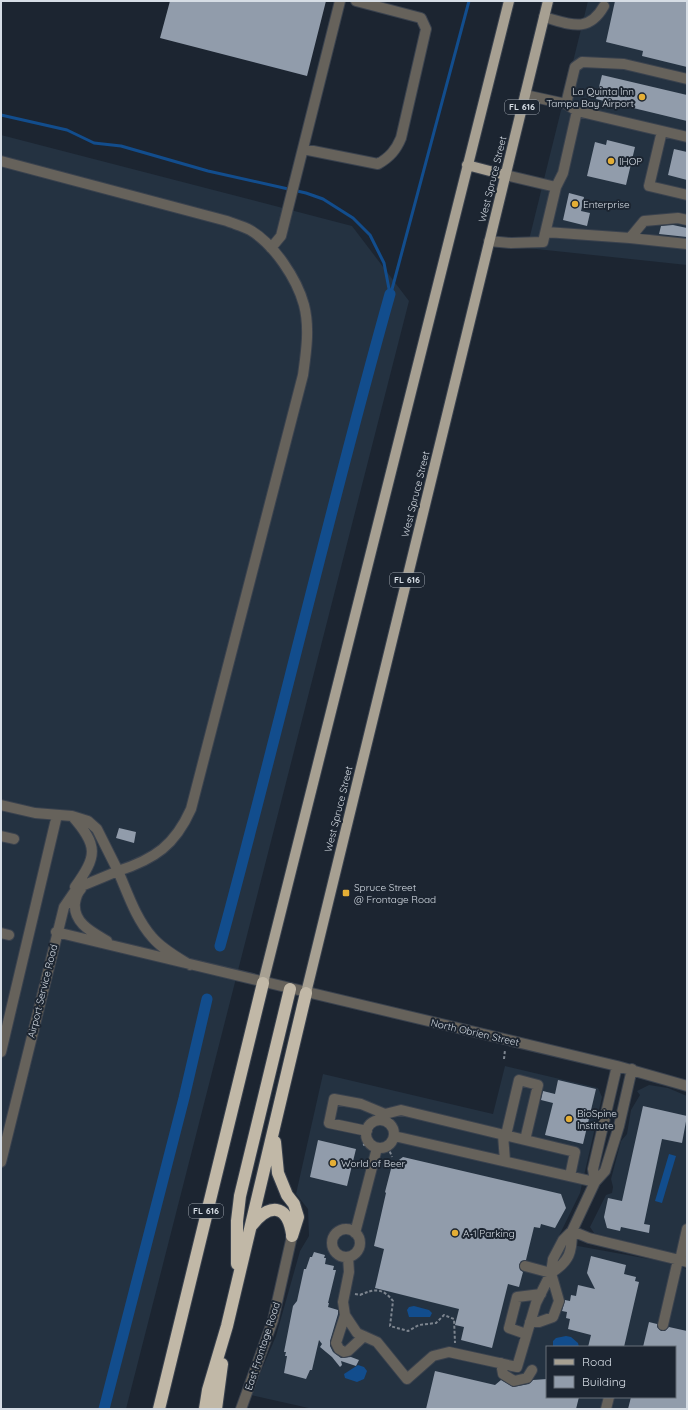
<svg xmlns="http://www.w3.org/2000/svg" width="688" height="1410" font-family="Quicksand,sans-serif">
<rect width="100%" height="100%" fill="#1c2531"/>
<!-- built -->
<path fill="#243241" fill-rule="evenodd" d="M588 1H687V265L527 248Z
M1 135 352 226 409 301 126 1409H1Z
M505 1066 598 1088 602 1097 580 1193 556 1242 660 1261 687 1269V1409H313L251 1395 276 1336 300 1251 309 1236 308 1209 296 1194 323 1074 493 1114ZM547 1347H675V1397H547Z
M649 1085 668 1088 687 1096V1257L594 1233 590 1227 606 1195 612 1193 613 1187 611 1179 621 1141 627 1134 631 1110 640 1095 637 1091Z"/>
<!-- water -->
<path fill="#124d8d" d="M669 1154 676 1156 662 1203 655 1201Z
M414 1306 429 1310 432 1313 430 1317H409L407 1310 409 1307Z
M566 1336 571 1337 578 1343 579 1347 553 1346V1341L556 1338Z
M358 1365 364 1367 367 1371 364 1379 357 1382 345 1378 344 1374Z"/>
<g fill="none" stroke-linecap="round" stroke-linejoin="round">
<!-- stream -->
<path stroke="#124d8d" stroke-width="3" d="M1 115 67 130 94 143 121 146 208 171 306 193 323 199 353 218 370 235 384 263 390 294
M391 293 469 1"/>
<!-- canal -->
<path stroke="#124d8d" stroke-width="11" d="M220 946C279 730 329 510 390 294
M104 1409 184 1098 207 999"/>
</g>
<!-- building -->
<path fill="#919cab" d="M170 1H326L307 76 160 38Z
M615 1H687V67L642 56 643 51 606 42Z
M602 75 687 95V121L596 99Z
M607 140 635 147 626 185 587 176 595 142 606 145Z
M674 149 687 152V180L668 175Z
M569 193 584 197 581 211 590 213 587 226 563 220Z
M673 225 687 228V237L659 234 661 226Z
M119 828 136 832 134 843 116 838Z
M558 1080 596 1089 583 1144 545 1135 553 1103 541 1100 543 1091 555 1094Z
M643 1106 687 1116 682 1143 662 1139 644 1224 650 1225 649 1233 621 1227 620 1231 607 1228 604 1217 608 1198 622 1201Z
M318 1140 356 1149 347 1186 310 1177Z
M403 1157 561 1194 566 1208 555 1228 541 1224 540 1228 534 1227 526 1260 521 1261 519 1265 520 1270 523 1272 519 1287 508 1284 492 1348 461 1340 464 1327 455 1325 459 1309 375 1288 384 1249 374 1246 386 1193 385 1192 392 1165Z
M314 1252 325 1255 324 1258H326L325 1264 334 1266 333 1270H336L328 1303H329L328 1307 338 1310V1314L330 1341V1346L333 1352 341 1358 351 1357 359 1360 356 1366 341 1361 342 1365 340 1367 332 1357 320 1347 322 1344 319 1340 312 1370H310L306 1379 284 1373 287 1356H285L286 1352H284L293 1306 297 1301 304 1269H306L310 1257H312Z
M591 1256 626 1265 624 1274 636 1277 635 1281 639 1282 624 1347H588L591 1335 568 1329 570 1319 566 1318 567 1312 562 1311 565 1300 570 1301 571 1295 576 1296 578 1285 595 1289 587 1273Z
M649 1322 657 1324V1327L661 1331H665L669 1327 687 1331V1409H628L631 1397H675V1347H643Z
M435 1371 495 1385 501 1380 513 1387 529 1384 533 1380 547 1379V1397H579L576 1409H426Z"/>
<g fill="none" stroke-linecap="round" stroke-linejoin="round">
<defs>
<path id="minor" d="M544 17C570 24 588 34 604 6
M525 95 566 104 577 111 687 137
M566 104 575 67 582 62 624 64 687 79
M662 131 649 186 687 195
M303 149 378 164C390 157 396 150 401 138L426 29 421 18 356 1
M1 161 227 221C234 224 243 226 250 230 274 244 297 279 304 305 310 328 306 353 303 375L191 809C175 845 155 859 118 871 128 894 136 919 152 937 162 949 177 957 190 965
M505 175 556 187
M546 232 630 238 687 244
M630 238 644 221 678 218 687 220
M489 241 511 243 543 242 556 187 563 173 577 111
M271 248 281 236 340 1
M1 805 35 813 72 816 88 821 97 829 118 871 77 888 64 907 1 1162
M72 816C99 846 97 856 75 887
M1 836 14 839
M81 889C77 893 76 897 75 903 73 923 92 932 107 941
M56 932 617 1066 687 1086
M1 933 9 935
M1 1052 57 815
M366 1134a14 14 0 1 1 28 0a14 14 0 1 1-28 0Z
M367 1131 329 1123 334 1099 361 1104 385 1114 401 1110 575 1152 570 1176
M503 1135 505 1161
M506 1135 519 1080 538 1085 525 1140
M394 1136 595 1182
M595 1182 593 1169 617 1066
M332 1243a14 14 0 1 1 28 0a14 14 0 1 1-28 0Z
M572 1231 589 1238 687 1262
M355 1233 377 1148
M348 1257 349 1272 343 1302 345 1315 357 1333 377 1342 407 1379 433 1356 449 1352 517 1367 536 1303 551 1273 553 1259 563 1240 572 1231 595 1182 605 1171 619 1126 632 1069
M680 1260 687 1229
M525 1266 551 1273
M551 1273C570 1261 572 1252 572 1231
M345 1315 336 1343 339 1349 344 1352 348 1351 364 1336
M530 1322H539L553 1317 559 1301 551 1273
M663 1325 678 1260
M526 1334 509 1328 517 1297 541 1294
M501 1363 503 1374 514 1381 527 1378 532 1370
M241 1409 273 1320 292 1236
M606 1409 609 1397"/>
<path id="major" d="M467 165 505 175
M263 983 509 1
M306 993 548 1"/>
<path id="highway" d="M275 1142 278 1173 287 1195 294 1204 298 1217 292 1236
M252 1225C269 1204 287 1203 292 1234
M237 1264V1221L240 1196 290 989
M159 1409 263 983
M205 1409 208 1390 227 1326 306 993
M216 1409 222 1364"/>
</defs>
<!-- minor casing -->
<use href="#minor" stroke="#3a424e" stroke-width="12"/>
<!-- major casing -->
<use href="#major" stroke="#3a424e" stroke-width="12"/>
<!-- highway casing -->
<use href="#highway" stroke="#3a424e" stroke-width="14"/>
<!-- path -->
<path stroke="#7d858f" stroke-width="2" stroke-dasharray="3 2" stroke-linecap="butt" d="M504 1059 505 1050
M363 1145 369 1143
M388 1147 392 1157
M355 1294 360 1295C374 1289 382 1287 393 1301L390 1326 408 1331 419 1325 436 1323 444 1315 454 1319 455 1343"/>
<!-- minor -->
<use href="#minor" stroke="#66625b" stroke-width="10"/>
<!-- major -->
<use href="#major" stroke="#a7a092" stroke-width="10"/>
<!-- highway -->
<use href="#highway" stroke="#c1b8a7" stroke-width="12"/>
</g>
<!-- markers -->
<g fill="#e4ae35" stroke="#1c2531" stroke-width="1.5">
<circle cx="642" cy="97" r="4"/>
<circle cx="611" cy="161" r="4"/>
<circle cx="575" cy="204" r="4"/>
<rect x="342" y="889" width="8" height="8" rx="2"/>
<circle cx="569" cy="1119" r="4"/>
<circle cx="333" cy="1163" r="4"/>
<circle cx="455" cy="1233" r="4"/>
</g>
<g text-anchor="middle" stroke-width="4" stroke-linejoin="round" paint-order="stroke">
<!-- shield labels -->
<g fill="#1c2531" stroke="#9ea6af" stroke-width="1">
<rect x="505" y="100" width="34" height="14" rx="3"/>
<rect x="390" y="573" width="34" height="14" rx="3"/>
<rect x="189" y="1204" width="34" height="14" rx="3"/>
</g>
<g font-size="9" font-weight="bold" fill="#d6dde5">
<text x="522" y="110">FL 616</text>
<text x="407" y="583">FL 616</text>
<text x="206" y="1214">FL 616</text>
</g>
<!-- poi labels -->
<g font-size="10" fill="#d6dde5" stroke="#1c2531" text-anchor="start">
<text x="634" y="95" text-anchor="end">La Quinta Inn<tspan x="634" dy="12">Tampa Bay Airport</tspan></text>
<text x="619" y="165">IHOP</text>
<text x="583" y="208">Enterprise</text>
<text x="354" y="891">Spruce Street<tspan x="354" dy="12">@ Frontage Road</tspan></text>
<text x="577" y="1117">BioSpine<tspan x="577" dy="12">Institute</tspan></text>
<text x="341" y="1167">World of Beer</text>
<text x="463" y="1237">A-1 Parking</text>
</g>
<!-- street labels -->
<g font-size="10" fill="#d6dde5" stroke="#1c2531">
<text transform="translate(492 179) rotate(-76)" y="4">West Spruce Street</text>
<text transform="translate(415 494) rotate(-76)" y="4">West Spruce Street</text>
<text transform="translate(338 809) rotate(-76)" y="4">West Spruce Street</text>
<text transform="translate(42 991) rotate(-76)" y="4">Airport Service Road</text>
<text transform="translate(475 1032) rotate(13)" y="4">North Obrien Street</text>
<text transform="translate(262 1346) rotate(-72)" y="4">East Frontage Road</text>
</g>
</g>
<!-- border -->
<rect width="688" height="1410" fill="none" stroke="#d6dde5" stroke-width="4"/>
<!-- legend -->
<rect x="546" y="1346" width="130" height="52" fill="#1c2531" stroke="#666f79"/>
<rect x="554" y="1359" width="20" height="6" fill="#a7a092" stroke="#666f79"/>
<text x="582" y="1366" font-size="12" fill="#d6dde5">Road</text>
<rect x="554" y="1376" width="20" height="12" fill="#919cab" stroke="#666f79"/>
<text x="582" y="1386" font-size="12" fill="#d6dde5">Building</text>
</svg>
